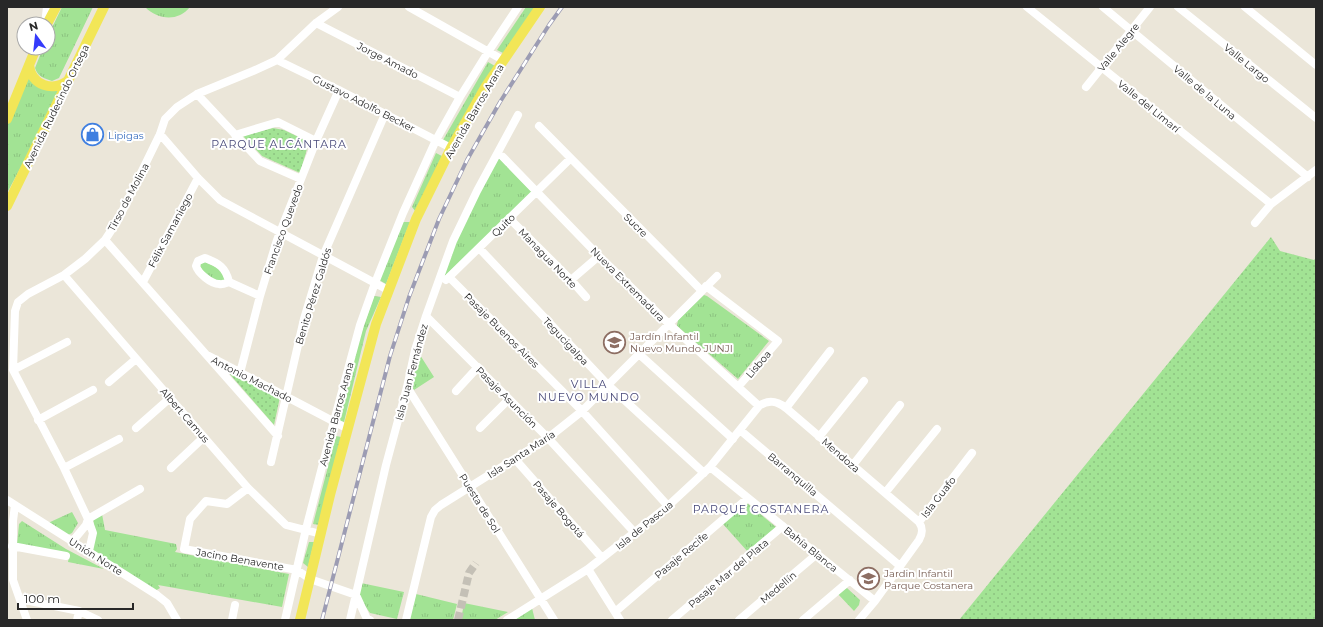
<svg xmlns="http://www.w3.org/2000/svg" width="1323" height="627" font-family="Montserrat,sans-serif">
<defs>
<pattern id="grass-tufts" width="24" height="20" patternUnits="userSpaceOnUse"><rect width="24" height="20" fill="#a2e394"/><path d="M3 7l-1-3M5 7V3M7 7l1-3M15 17l-1-3M17 17v-4M19 17l1-3" fill="none" stroke="#8cc380"/></pattern>
<pattern id="park-dots" width="8" height="8" patternUnits="userSpaceOnUse"><rect width="8" height="8" fill="#a2e394"/><path d="M2 2h.1M6 6h.1" fill="none" stroke="#8cc380" stroke-width="1.8" stroke-linecap="round"/></pattern>
</defs>
<rect width="100%" height="100%" fill="#ebe6d9"/>
<!-- grass -->
<path fill="url(#grass-tufts)" d="M62 7H93L59 78 52 81C44 78 38 77 35 68L43 48H48V36Z
M145 7H190C178 22 158 20 145 7Z
M526 7H536L505 54 497 50Z
M488 62 495 66 449 143 443 140Z
M26 76 59 90 34 143 7 193V125Z
M436 153 442 156 416 212 412 207Z
M498 157 532 192 444 277C450 238 479 193 498 157Z
M402 222H410L386 284 379 280Z
M205 262 222 270 226 280C216 283 201 275 200 264Z
M704 295 707 296 769 341 738 379 677 326 678 320Z
M374 296 381 297 366 331 344 422 338 420 360 337Z
M420 355 434 377 414 390 411 386Z
M336 436 341 437 319 525 313 524Z
M747 503 776 527 748 552 722 523Z
M72 512 78 523 72 533 68 535 48 523Z
M102 514 105 530 176 544 177 549 175 552 289 574 282 607 158 585 160 588 155 591 92 551 95 533 93 518Z
M22 521 66 549 104 569 68 562 69 556 17 545 19 524Z
M309 542H314L308 567 303 563Z
M361 583 404 592 397 619 370 613 358 596Z
M847 588 860 600 859 605 854 611 837 593Z
M416 594 457 604 453 620H409Z
M464 603 508 612 495 620H461Z
M532 608 535 620H514Z"/>
<!-- park -->
<path fill="url(#park-dots)" d="M273 128 284 130 309 142 300 173 262 156 243 136Z
M1271 237 1280 251 1314 260 1316 258V620H959Z
M227 371 280 397 274 425Z"/>
<g fill="none" stroke-linecap="round" stroke-linejoin="round">
<!-- minor-tunnel -->
<path stroke="#c4c0b6" stroke-width="8" stroke-dasharray="8 4" stroke-linecap="butt" d="M458 620 469 573 476 563"/>
<!-- minor -->
<path stroke="#fff" stroke-width="8" d="M409 7 503 60
M1027 7 1271 204
M1103 7 1308 177
M1178 7 1316 118
M1245 7 1316 65
M316 23 460 97
M45 24 47 7
M277 60 339 90 451 148
M1086 87 1150 7
M197 94 260 161 301 179
M539 126 702 291
M160 134 198 178 220 200 388 290
M235 135 278 122 316 141
M503 157 599 256 669 324 759 406
M509 218 571 280 586 297
M1255 223 1271 204 1316 170
M105 240 278 436
M479 248 608 385 704 473
M64 275 248 488 286 525 321 534
M449 277 582 411 668 506
M446 280 570 159
M571 280 599 256
M143 282 198 178
M229 282C226 283 223 285 219 284 211 284 198 273 196 266L198 261 205 258C219 263 226 268 229 282L260 296
M706 286 778 341 738 387
M426 316 548 438 635 533
M639 354 733 439
M209 356 348 429
M13 370 67 342
M240 373 260 296 277 240 316 141 339 90
M109 382 136 359
M407 387 554 620
M456 391 478 367
M786 408 830 351
M38 420 93 390
M136 428 170 398
M480 428 509 399
M740 430 900 566
M819 437 864 381
M515 459 602 558
M271 462 304 319 323 256 385 114
M853 465 900 405
M710 467 875 601
M64 468 119 439
M171 468 204 437
M248 488 227 504 206 501 190 519 184 549 297 570 310 579 356 595 367 619 370 620
M885 493 937 429
M7 500 157 595 167 603 177 620
M15 505 13 521V580L27 620
M88 519 140 489
M919 522 972 453
M72 542 86 525 88 519
M12 546 66 556
M89 551 93 533 88 519 64 468 13 370 15 311 18 302 28 294 64 275 85 259 105 240 118 220 160 134 165 119 177 107 197 94 253 71 277 60 316 23 338 7
M588 569 620 620
M20 599 79 611 98 620
M615 612 748 498
M77 620 79 611
M232 620 235 605
M285 620 306 529 334 421 360 325 375 283 403 213 436 140 460 97 488 52 518 7
M350 620 386 465 407 387 415 350 426 316 453 241 477 191 518 115
M406 620 431 517 435 510 441 505 548 438 582 411 717 276
M507 620 588 569 668 506 710 467 759 406C769 399 777 401 786 408L919 522C923 528 923 533 919 540L875 601 859 620
M672 620 783 526
M739 620 817 554
M803 620 850 580"/>
<!-- major -->
<path stroke="#f2e657" stroke-width="10" d="M47 24 56 7
M29 65C31 85 53 93 69 80
M7 119 36 48
M7 206 104 7
M300 620 330 495 376 324 416 219 451 148 486 86 540 7"/>
<defs>
<path id="rail" d="M322 620 390 356 409 297 439 219 467 160 500 102 549 25 562 7"/>
</defs>
<!-- rail casing -->
<use href="#rail" stroke="#9c9cb3" stroke-width="4"/>
<!-- rail -->
<use href="#rail" stroke="#fff" stroke-width="2.5" stroke-dasharray="8" stroke-linecap="butt"/>
</g>
<!-- icons -->
<defs>
<symbol id="shop-ring" viewBox="-11 -11 22 22"><circle r="9.5" fill="#fff" stroke="#3f7fe0" stroke-width="1.5"/><path d="M-5-2.5h2.3a2.7 3.5 0 0 1 5.4 0H5L5.5 6h-11ZM-1.5-2.5h3a1.5 2.3 0 0 0-3 0Z" fill="#3f7fe0"/></symbol>
<symbol id="school-ring" viewBox="-11 -11 22 22"><circle r="9.5" fill="#fff" stroke="#8d6e63" stroke-width="1.5"/><path d="M0-5L7-2L0 1L-7-2ZM-4 1L0 2.5L4 1V4Q0 6-4 4Z" fill="#8d6e63"/></symbol>
</defs>
<g fill-rule="evenodd">
<use href="#shop-ring" x="80" y="122" width="25" height="25"/>
<use href="#school-ring" x="602" y="330" width="25" height="25"/>
<use href="#school-ring" x="856" y="566" width="25" height="25"/>
</g>
<g text-anchor="middle" stroke-width="4" stroke-linejoin="round" paint-order="stroke">
<!-- street labels -->
<g font-size="10" fill="#282828" stroke="#fff">
<text transform="translate(1118 47) rotate(-51)" y="4">Valle Alegre</text>
<text transform="translate(388 60) rotate(27)" y="4">Jorge Amado</text>
<text transform="translate(1247 63) rotate(39)" y="4">Valle Largo</text>
<text transform="translate(1205 92) rotate(40)" y="4">Valle de la Luna</text>
<text transform="translate(364 103) rotate(27)" y="4">Gustavo Adolfo Becker</text>
<text transform="translate(56 106) rotate(-64)" y="4">Avenida Rudecindo Ortega</text>
<text transform="translate(1149 106) rotate(39)" y="4">Valle del Limarí</text>
<text transform="translate(474 111) rotate(-60)" y="4">Avenida Barros Arana</text>
<text transform="translate(128 197) rotate(-62)" y="4">Tirso de Molina</text>
<text transform="translate(503 225) rotate(-44)" y="4">Quito</text>
<text transform="translate(636 225) rotate(45)" y="4">Sucre</text>
<text transform="translate(283 229) rotate(-70)" y="4">Francisco Quevedo</text>
<text transform="translate(170 230) rotate(-62)" y="4">Félix Samaniego</text>
<text transform="translate(548 258) rotate(46)" y="4">Managua Norte</text>
<text transform="translate(628 284) rotate(45)" y="4">Nueva Extremadura</text>
<text transform="translate(313 296) rotate(-73)" y="4">Benito Pérez Galdós</text>
<text transform="translate(502 330) rotate(45)" y="4">Pasaje Buenos Aires</text>
<text transform="translate(566 341) rotate(47)" y="4">Tegucigalpa</text>
<text transform="translate(758 364) rotate(-49)" y="4">Lisboa</text>
<text transform="translate(411 372) rotate(-75)" y="4">Isla Juan Fernández</text>
<text transform="translate(252 379) rotate(27)" y="4">Antonio Machado</text>
<text transform="translate(507 397) rotate(45)" y="4">Pasaje Asunción</text>
<text transform="translate(336 414) rotate(-75)" y="4">Avenida Barros Arana</text>
<text transform="translate(185 415) rotate(49)" y="4">Albert Camus</text>
<text transform="translate(521 454) rotate(-33)" y="4">Isla Santa María</text>
<text transform="translate(841 455) rotate(41)" y="4">Mendoza</text>
<text transform="translate(793 474) rotate(40)" y="4">Barranquilla</text>
<text transform="translate(938 497) rotate(-52)" y="4">Isla Guafo</text>
<text transform="translate(480 503) rotate(58)" y="4">Puesta de Sol</text>
<text transform="translate(559 509) rotate(49)" y="4">Pasaje Bogotá</text>
<text transform="translate(644 525) rotate(-39)" y="4">Isla de Pascua</text>
<text transform="translate(811 549) rotate(39)" y="4">Bahía Blanca</text>
<text transform="translate(681 555) rotate(-40)" y="4">Pasaje Recife</text>
<text transform="translate(96 556) rotate(32)" y="4">Unión Norte</text>
<text transform="translate(240 559) rotate(10)" y="4">Jacino Benavente</text>
<text transform="translate(728 573) rotate(-40)" y="4">Pasaje Mar del Plata</text>
<text transform="translate(778 587) rotate(-40)" y="4">Medellín</text>
</g>
<!-- shop labels -->
<g font-size="10" fill="#366cbe" stroke="#fff" text-anchor="start">
<text x="108" y="139">Lipigas</text>
</g>
<!-- education labels -->
<g font-size="10" fill="#785e54" stroke="#fff" text-anchor="start">
<text x="630" y="340">Jardín Infantil<tspan x="630" dy="12">Nuevo Mundo JUNJI</tspan></text>
<text x="884" y="577">Jardin Infantil<tspan x="884" dy="12">Parque Costanera</tspan></text>
</g>
<!-- neighbourhood labels -->
<g font-size="11" letter-spacing="1" fill="#484979" stroke="#fff">
<text x="279" y="148">PARQUE ALCÁNTARA</text>
<text x="589" y="388">VILLA<tspan x="589" dy="13">NUEVO MUNDO</tspan></text>
<text x="761" y="513">PARQUE COSTANERA</text>
</g>
</g>
<!-- border -->
<rect width="1323" height="627" fill="none" stroke="#282828" stroke-width="16"/>
<!-- north arrow -->
<g transform="translate(36 36) rotate(345)"><circle r="19" fill="#ffffff" stroke="#a9a9a9"/>
<path d="M0-3L7 15L0 10L-7 15Z" fill="#353bfb"/>
<text y="-6" font-size="11" font-weight="bold" text-anchor="middle" fill="#282828">N</text>
</g>
<!-- scale -->
<path d="M18 603v6h115v-6" fill="none" stroke="#282828" stroke-width="2"/>
<text x="24" y="603" font-size="12" fill="#282828" stroke="#ffffff" stroke-width="3" paint-order="stroke">100 m</text>
</svg>
